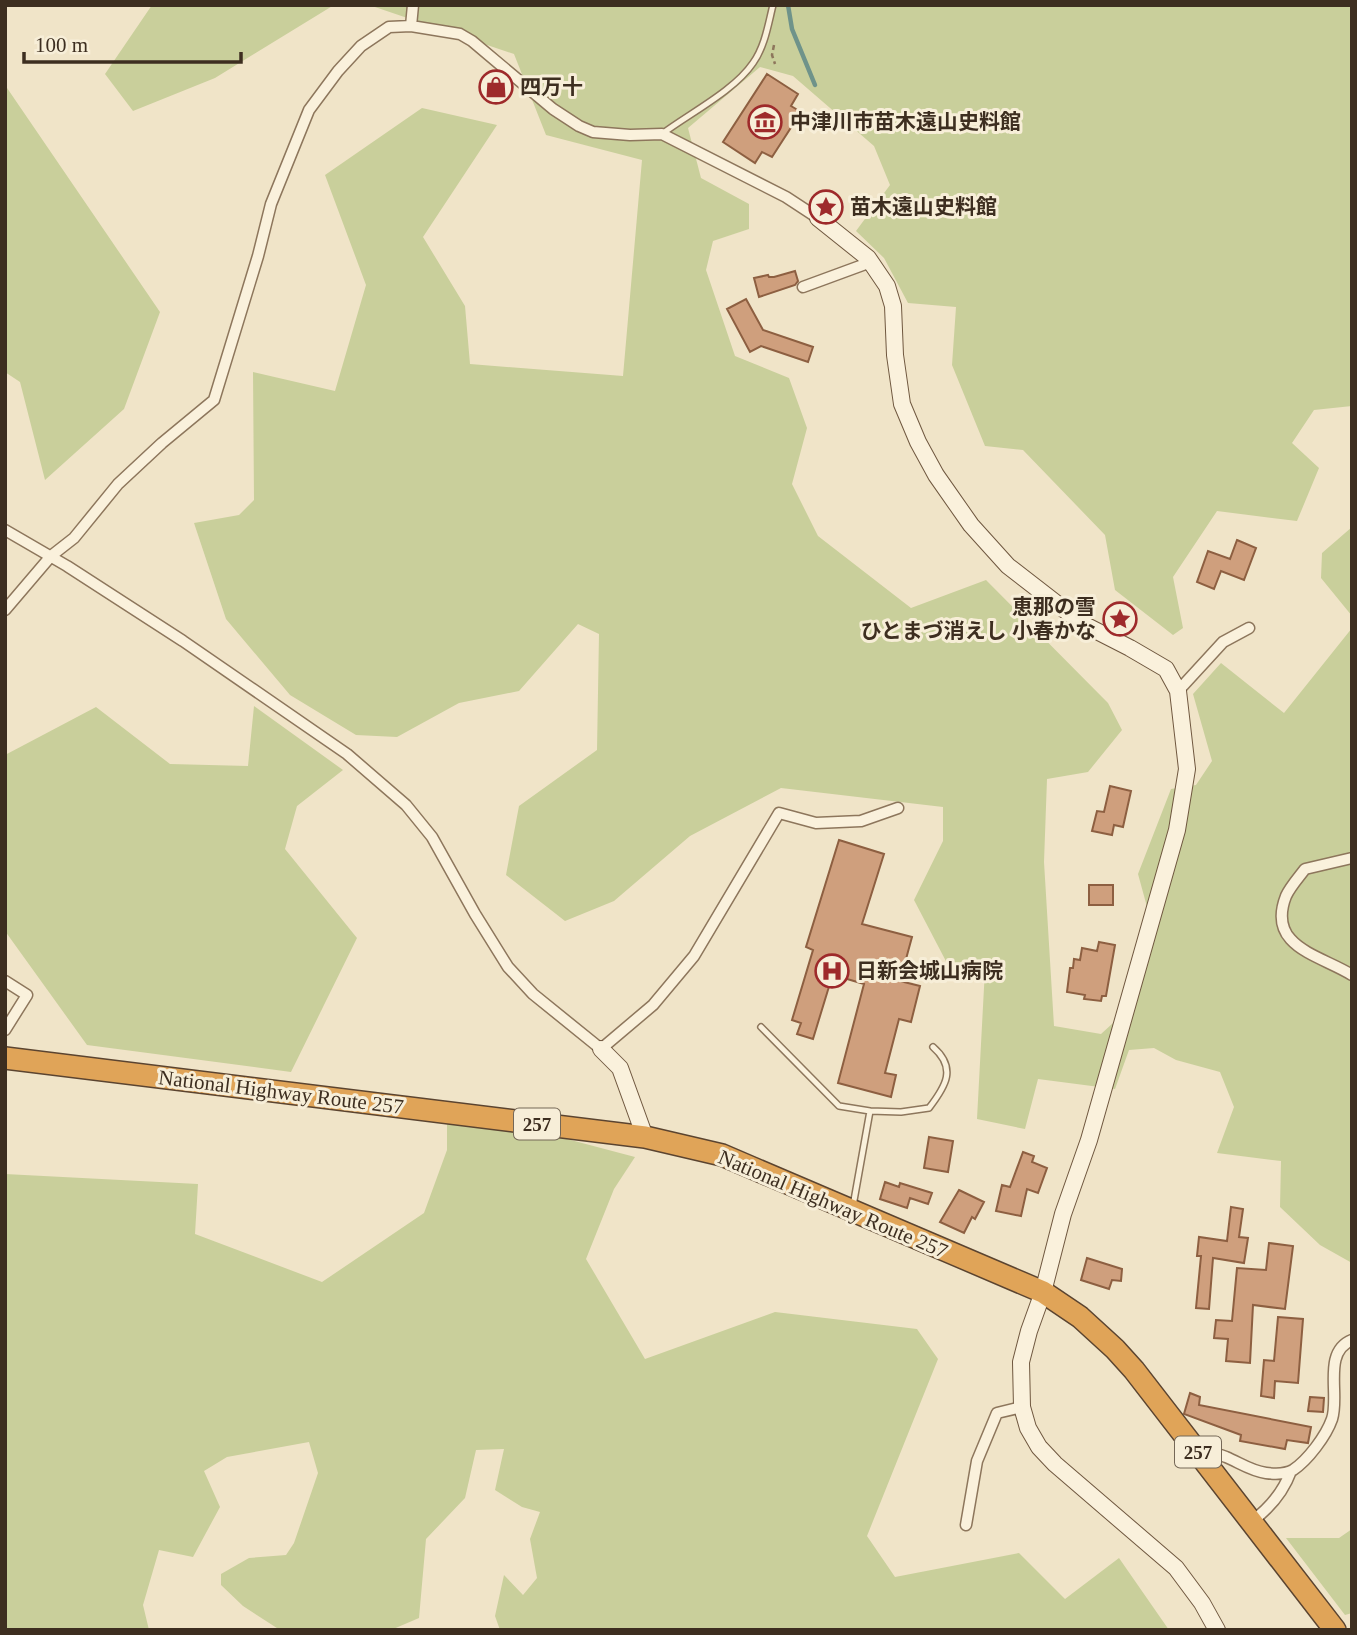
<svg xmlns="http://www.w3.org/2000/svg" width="1357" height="1635" font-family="'Times New Roman','Noto Sans JP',serif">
<rect width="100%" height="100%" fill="#f0e4c8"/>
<!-- green -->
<path fill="#c9cf9b" d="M152 5H334L215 78 133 111 105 74Z
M369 5H1352V406L1314 410 1292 443 1319 468 1297 521 1217 511 1173 577 1183 628 1173 635 1115 590 1105 535 1023 450 985 446 952 365 956 307 908 303 884 258 856 231 890 185 874 146 793 76 760 67 688 128 701 178 749 204V229L713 241 706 270 735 356 789 378 807 428 792 484 818 536 911 608 986 580 1108 703 1122 730 1088 772 1047 779 1044 862 1054 1026 1101 1034 1135 1003 1155 936 1138 874 1171 789 1196 785 1212 761 1193 694 1221 663 1284 713 1352 628V1263L1320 1245 1280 1207 1281 1161 1217 1153 1234 1107 1220 1072 1176 1060 1154 1048 1129 1050 1115 1089 1038 1079 1025 1129 977 1119 985 969 949 967 914 900 943 841V807L781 788 690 836 614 901 565 921 506 875 519 806 597 750 599 634 578 624 519 691 459 703 397 737 356 735 290 695 226 619 194 523 239 515 254 500 253 372 335 391 366 285 325 175 422 108 497 125 423 237 465 306 470 364 623 376 642 160 546 135 514 54Z
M5 85 160 312 124 409 45 480 20 382 5 372Z
M1352 527V616L1321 578 1322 553Z
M254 706 343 770 297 806 285 849 357 938 291 1072 87 1045 5 931V755L96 707 170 764 248 766Z
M447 1123 548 1134 635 1157 614 1189 586 1259 645 1359 775 1312 917 1329 938 1359 867 1536 895 1577 1019 1553 1065 1599 1119 1558 1169 1630H500L495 1616 504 1575 523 1595 537 1578 530 1539 540 1512 522 1507 495 1490 504 1449 476 1450 465 1498 426 1539 419 1618 391 1630H280L243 1606 221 1585V1574L249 1558 286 1555 294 1543 318 1473 309 1442 227 1457 204 1471 220 1507 193 1557 159 1550 143 1605 149 1630H5V1174L198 1184 195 1234 322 1282 424 1213 447 1150Z
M1352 1529V1613L1345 1615 1286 1538H1339Z"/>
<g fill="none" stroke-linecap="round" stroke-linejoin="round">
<!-- stream -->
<path stroke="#6f938a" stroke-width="4.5" d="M788 5 792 29 815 85"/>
</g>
<!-- building -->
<path fill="#cf9f7d" stroke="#8d5f41" stroke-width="2" d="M767 74 798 94 791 106 801 112 772 157 762 152 755 163 723 142Z
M795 271 798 281 795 285 759 297 754 278 768 275 769 277H774Z
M746 299 763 330 813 347 808 362 761 346 750 352 727 309Z
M1237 540 1256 548 1244 580 1221 571 1214 589 1197 582 1208 551 1230 559Z
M1110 786 1131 791 1123 827 1114 825 1112 835 1092 831 1097 811 1104 812Z
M839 840 884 854 862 924 912 937 900 981 920 986 911 1022 899 1019 885 1073 896 1075 891 1097 838 1083 864 984 837 976 836 982 831 980 813 1039 797 1034 801 1023 792 1020 813 950 806 947Z
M1089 885H1113V905H1089Z
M1099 942 1115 945 1106 996H1102L1101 1001 1084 999 1085 995 1067 992 1070 968H1073L1074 959 1080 960 1082 948 1097 951Z
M929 1137 953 1141 948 1172 924 1168Z
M1023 1152 1034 1156 1032 1162 1047 1168 1038 1193 1027 1189 1021 1216 996 1211 1002 1185 1010 1187Z
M885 1182 899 1187 900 1183 932 1193 928 1204 910 1198 907 1208 880 1199Z
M959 1190 984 1202 975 1219 972 1217 964 1233 940 1222Z
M1231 1207 1243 1209 1239 1237 1248 1238 1244 1263 1213 1258 1209 1309 1196 1308 1201 1256H1197L1199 1237 1227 1241Z
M1269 1243 1293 1246 1285 1309 1253 1305 1250 1363 1226 1361 1228 1339 1214 1338 1216 1320 1232 1321 1237 1268 1266 1270Z
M1087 1258 1122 1269 1121 1281 1112 1280 1109 1289 1081 1280Z
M1278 1317 1303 1319 1298 1383 1275 1381 1274 1398 1261 1396 1264 1360 1274 1361Z
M1190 1393 1200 1397 1199 1405 1311 1427 1308 1443 1287 1440 1285 1449 1240 1441 1241 1435 1184 1414Z
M1310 1397 1324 1398 1323 1412 1308 1411Z"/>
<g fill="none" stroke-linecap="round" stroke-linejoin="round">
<defs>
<path id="lane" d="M662 134C690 113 734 91 753 63 765 46 768 25 773 5
M761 1027 839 1106 870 1111 853 1206
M870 1111 901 1112 929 1108C946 1086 957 1068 933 1047"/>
<path id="street" d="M411 26 413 5
M803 287 871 262
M5 530 67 566 183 641 347 754 406 805 432 837 475 914 508 967 533 994 601 1049 653 1005 694 956 779 813 816 823 861 821 898 808
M5 610 51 556 74 538 118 484 162 443 214 400 258 256 271 204 309 110 338 71 361 46 389 27 411 26 460 34 472 41 553 109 579 126 593 132 630 135 662 134 786 197 818 218
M1178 691 1223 642 1249 628
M1352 858 1305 869C1299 877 1290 887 1286 896 1266 947 1320 955 1352 975
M5 981 27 995 5 1030
M1200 1450C1209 1452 1218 1454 1226 1457 1240 1463 1251 1471 1266 1473 1274 1474 1286 1474 1293 1470 1308 1460 1326 1436 1332 1419 1340 1395 1322 1352 1352 1340
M1251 1522C1270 1508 1283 1493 1291 1471
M966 1525 977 1461 997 1413 1022 1407"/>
<path id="secondary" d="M818 218 868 258 887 286 893 306 895 355 902 404 918 442 936 475 971 525 1008 566 1083 624 1130 648 1166 669 1178 691 1187 769 1177 830 1089 1140 1063 1214 1043 1292 1029 1331 1021 1362 1022 1407 1028 1428 1039 1447 1055 1464 1176 1568 1202 1603 1217 1630
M601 1049 620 1068 645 1137"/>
<path id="highway" d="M5 1058 645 1137 722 1155 1043 1292 1080 1317 1115 1349 1134 1370 1335 1630"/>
</defs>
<!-- lane casing -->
<use href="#lane" stroke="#8d765c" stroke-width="8"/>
<!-- street casing -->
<use href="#street" stroke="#8d765c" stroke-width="13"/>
<!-- secondary casing -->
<use href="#secondary" stroke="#6f573f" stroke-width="18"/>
<!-- highway casing -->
<use href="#highway" stroke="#5b4430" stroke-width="24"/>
<!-- path -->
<path stroke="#8d765c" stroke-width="2.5" stroke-dasharray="5 3.5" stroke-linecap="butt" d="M774 45 772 55 775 64"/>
<!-- lane -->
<use href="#lane" stroke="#faf1dc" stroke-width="5"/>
<!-- street -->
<use href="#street" stroke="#faf1dc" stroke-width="10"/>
<!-- secondary -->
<use href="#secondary" stroke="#faf1dc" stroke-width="16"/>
<!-- highway -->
<use href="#highway" stroke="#e0a458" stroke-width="21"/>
</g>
<!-- icons -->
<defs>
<symbol id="shop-ring" viewBox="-11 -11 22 22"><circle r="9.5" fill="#f7eed8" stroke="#9e2a2b" stroke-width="1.5"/><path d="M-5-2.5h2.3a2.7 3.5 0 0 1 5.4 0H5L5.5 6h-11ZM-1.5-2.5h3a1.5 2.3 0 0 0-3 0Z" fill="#9e2a2b"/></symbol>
<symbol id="museum-ring" viewBox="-11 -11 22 22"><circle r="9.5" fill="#f7eed8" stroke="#9e2a2b" stroke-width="1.5"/><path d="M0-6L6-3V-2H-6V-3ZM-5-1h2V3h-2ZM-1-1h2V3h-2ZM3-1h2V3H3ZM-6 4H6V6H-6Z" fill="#9e2a2b"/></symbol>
<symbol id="sight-ring" viewBox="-11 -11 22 22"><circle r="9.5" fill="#f7eed8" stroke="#9e2a2b" stroke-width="1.5"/><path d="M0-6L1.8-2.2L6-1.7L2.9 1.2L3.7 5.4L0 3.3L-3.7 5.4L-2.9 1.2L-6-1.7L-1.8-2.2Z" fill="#9e2a2b"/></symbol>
<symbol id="hospital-ring" viewBox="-11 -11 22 22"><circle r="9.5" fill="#f7eed8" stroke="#9e2a2b" stroke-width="1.5"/><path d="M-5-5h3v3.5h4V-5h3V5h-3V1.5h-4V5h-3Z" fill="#9e2a2b"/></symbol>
</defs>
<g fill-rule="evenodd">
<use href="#shop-ring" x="477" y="68" width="38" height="38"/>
<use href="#museum-ring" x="746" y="103" width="38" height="38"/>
<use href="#sight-ring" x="807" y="188" width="38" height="38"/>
<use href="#sight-ring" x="1101" y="600" width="38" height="38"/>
<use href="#hospital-ring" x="813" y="952" width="38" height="38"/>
</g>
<g text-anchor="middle" stroke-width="6" stroke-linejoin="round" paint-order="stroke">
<!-- shield labels -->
<g fill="#f7eed8" stroke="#756857" stroke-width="2">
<rect x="514" y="1108.5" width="46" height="31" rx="5"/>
<rect x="1175" y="1436.5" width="46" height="31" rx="5"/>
</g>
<g font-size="19" font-weight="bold" fill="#3d2e20">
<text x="537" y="1131">257</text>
<text x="1198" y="1459">257</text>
</g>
<!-- poi labels -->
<g font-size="21" font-weight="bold" fill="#3d2e20" stroke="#f7eed8" text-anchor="start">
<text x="520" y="94">四万十</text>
<text x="790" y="129">中津川市苗木遠山史料館</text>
<text x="850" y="214">苗木遠山史料館</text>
<text x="1096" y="614" text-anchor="end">恵那の雪<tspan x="1096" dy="24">ひとまづ消えし 小春かな</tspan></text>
<text x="856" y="978">日新会城山病院</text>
</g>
<!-- street labels -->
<g font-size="21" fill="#3d2e20" stroke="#f7eed8">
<text transform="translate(281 1092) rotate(7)" y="7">National Highway Route 257</text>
<text transform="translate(833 1204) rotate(23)" y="7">National Highway Route 257</text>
</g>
</g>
<!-- border -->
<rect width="1357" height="1635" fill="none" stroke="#3d2e20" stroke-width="14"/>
<!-- scale -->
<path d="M24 52v10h217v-10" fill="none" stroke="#3d2e20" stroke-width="3.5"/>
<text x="35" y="52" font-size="21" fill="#3d2e20" stroke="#f7eed8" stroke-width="5" paint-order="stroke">100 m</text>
</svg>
